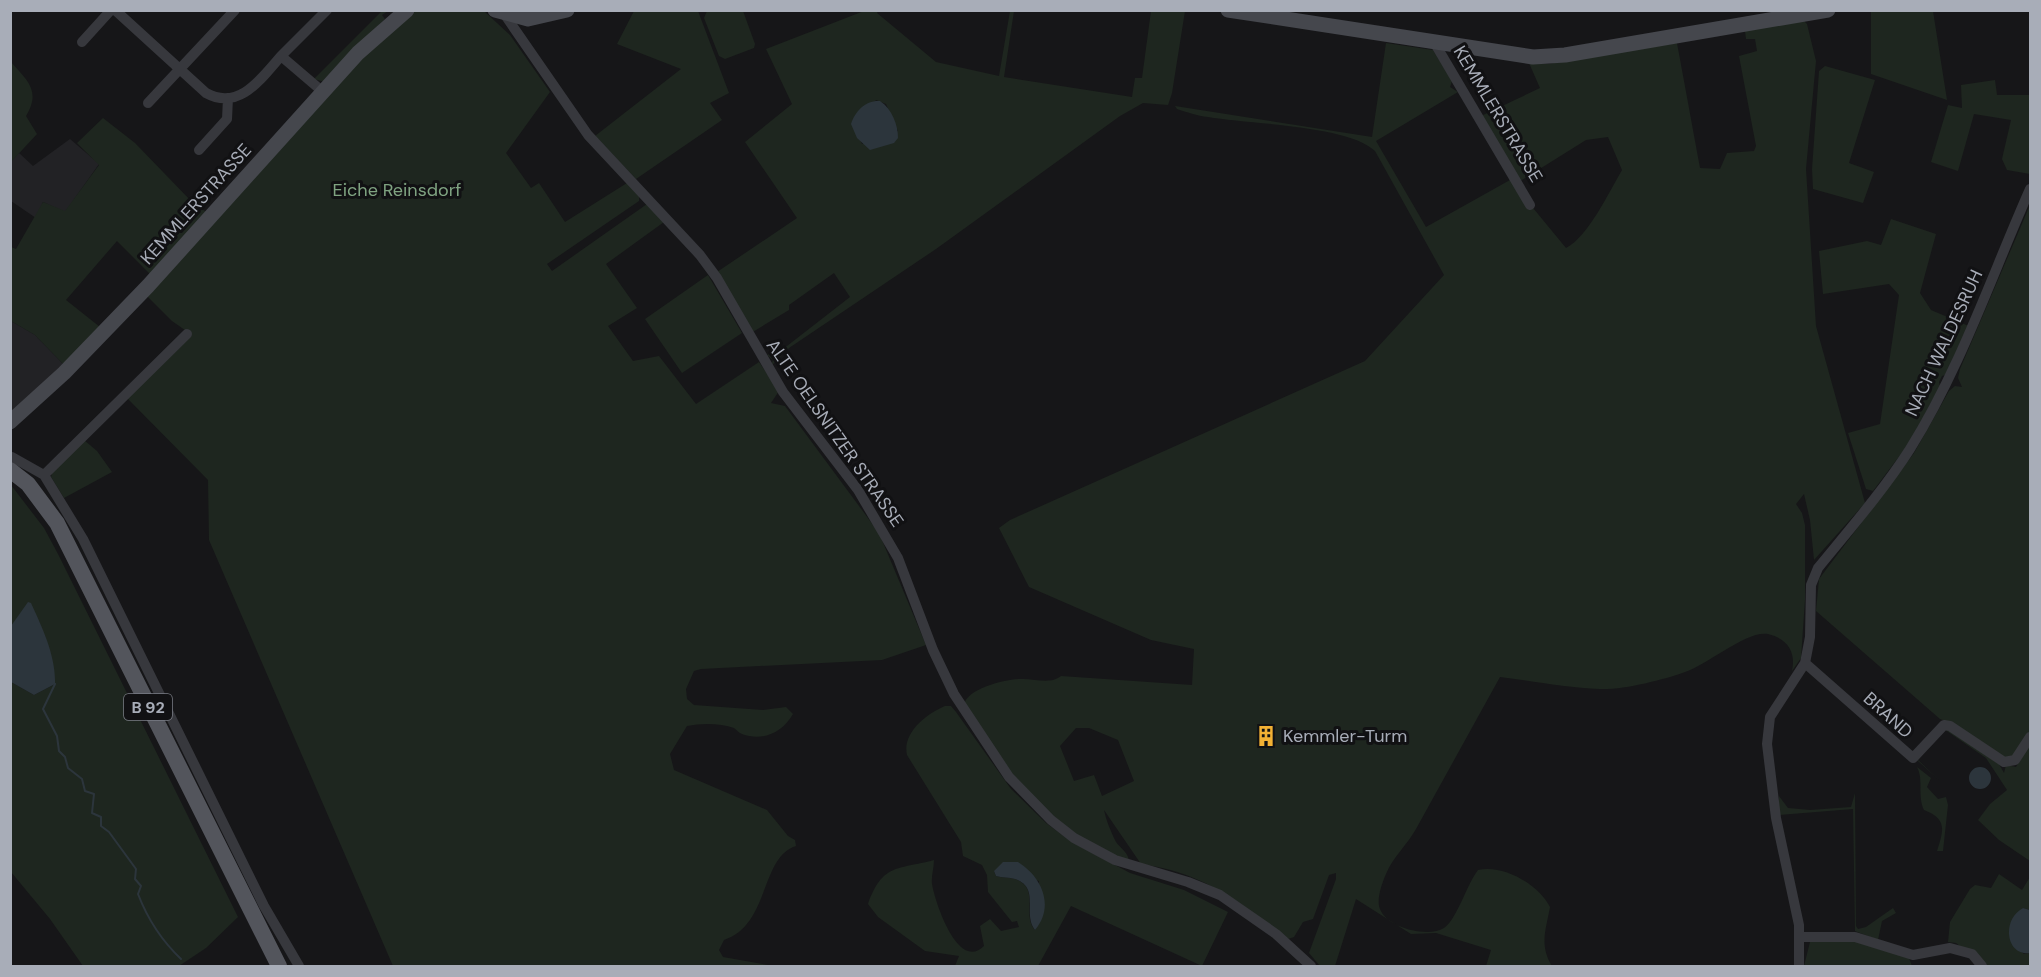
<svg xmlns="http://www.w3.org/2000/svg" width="2041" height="977" font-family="'DM Sans',sans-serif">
<rect width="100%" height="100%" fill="#161618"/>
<!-- built -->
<path fill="#222225" d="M70 139 99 164 65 212 43 202 36 218 11 201 10 162 19 153 33 166Z
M11 321 35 335 64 365 11 417Z"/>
<!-- green -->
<path fill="#1e261f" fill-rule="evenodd" d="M382 11H388L382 15 385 19 326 78 325 82 314 79Z
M414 11H484L510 35 550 92 506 153 531 188 539 183 565 222 627 183 639 195V201L547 264 552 271 647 204 664 222 606 264 637 308 608 326 633 361 659 356 696 404 759 362 779 391 771 403 785 406 879 533 926 645 882 660 701 669 694 671 686 689 687 699 694 705 763 710 786 707 793 714C783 732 763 742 742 734 739 733 737 730 734 728 721 723 701 723 687 726L670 754 674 770 767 810 788 836 795 840 796 846C760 857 770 925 724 940L719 950 723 957 774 966H393L209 540 208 480 127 398 192 335 172 321 147 296 358 60Z
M634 11H698L729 93 710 103 722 120 636 179 595 136 681 69 617 44Z
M707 11H743L755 44 754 48 725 59 719 56 704 18Z
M864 11H878L877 13 936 62 999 76 1010 11H1014L1004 77 1132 97 1135 78H1142L1151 11H1185L1172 93 1168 105 1143 103 1120 116 936 249 789 348 771 366 773 360 767 355 787 346 850 297 834 273 789 305V310L751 333 717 272 797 218 745 142 792 104 766 49ZM876 100 886 104 898 131 862 144 855 128Z
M1871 11H1933L1947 100 1871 74Z
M1804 21 1807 24 1816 61 1806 169 1816 326 1865 503 1814 560 1810 520 1804 494 1796 504 1802 513 1805 525V600L1801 658 1792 671C1796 652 1788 639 1768 634 1747 630 1707 665 1685 672 1663 680 1623 690 1600 689 1567 688 1533 681 1500 677 1472 728 1444 778 1416 829 1407 845 1393 857 1386 874 1382 883 1376 900 1380 909 1387 928 1428 938 1444 928 1456 921 1467 884 1478 870 1503 864 1538 884 1550 907 1546 930 1539 945 1552 966H1486L1491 950 1436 933 1411 934 1356 899 1335 966H1320L1309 953 1336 879V873L1329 875 1313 919 1303 922 1294 937 1288 939C1239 902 1205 873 1141 864L1104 810C1106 820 1111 832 1116 842 1121 849 1129 853 1129 862L1073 834 1013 778 964 705C966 689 1006 679 1020 679 1034 678 1050 685 1061 676L1192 685 1194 649 1151 640 1029 587 999 528 1010 520 1365 361 1444 275 1375 151C1349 125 1246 124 1208 117 1197 116 1187 112 1177 109L1175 106 1372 137 1386 43 1433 50 1452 81 1450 87 1458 92 1376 141 1426 227 1510 180 1566 248C1588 237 1609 192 1622 170L1608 137 1586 140 1517 183 1481 116 1540 88 1529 63 1548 64 1677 43 1700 168 1720 169 1727 153 1754 151 1756 146 1739 56 1757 51 1755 39H1746L1745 31ZM1076 728H1089L1118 740 1134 781 1102 796 1094 775 1074 781 1060 746Z
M11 62C28 81 41 91 26 116L37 134 11 162Z
M1825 66 1875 80 1849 163 1874 172 1863 203 1813 189 1812 169 1819 71Z
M1995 80 1997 95H2030V174L2007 170 2002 159 2011 120 1974 114 1958 171 1931 162 1948 105 1962 108 1961 85Z
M103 118 135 143 193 203 208 213 151 275 117 241 66 300 100 327 64 365 35 335 11 321V247L16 249 43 202 65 211 99 165 77 143Z
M2030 205V730L2015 758 2005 760 1953 724 1940 719 1816 611 1819 579 1914 453 1949 391 1955 386 1962 387 1958 378 1960 369Z
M1891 219 1936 234 1920 293 1931 310 1971 327 1945 375 1942 376 1939 382 1940 386 1910 442 1873 491 1866 489 1848 433 1880 424 1899 295 1889 284 1823 294 1819 251 1867 241 1881 245Z
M708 275 742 333 682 373 645 319Z
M84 440 97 451 112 472 64 498 51 477 53 470Z
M11 485 44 528 58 554 238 917 206 948 179 966H83L50 919 11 872V682L34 695 55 684 53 664 39 621 11 626Z
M945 706H951L956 712 1011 789 1046 823 1072 842 1130 873 1184 890 1228 912 1202 966 1071 906 1038 966H955L959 956 925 951 878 917 868 904C883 863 897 870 934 860 934 868 931 877 932 884 935 902 958 972 984 946L980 926 990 919 1001 931 1019 927 1017 921 1012 922 988 892 987 875 982 865 963 856 961 842 907 755C902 733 926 714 945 706ZM994 871 1039 881 1035 930C1021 914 1041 888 1015 879 1009 877 1002 878 996 876Z
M1944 727 1999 764 2004 773 2006 765 2016 767 2030 744V861L1999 840 1978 820 1990 804 2007 790 1986 758 1944 729 1918 760 1939 780 1918 761 1917 760Z
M1917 767 1931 778 1927 787 1938 799 1946 797 1948 805 1943 851H1937C1944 829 1947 819 1924 810 1917 796 1924 780 1917 767Z
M1855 793 1856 926 1858 929 1866 927 1893 908 1896 913 1882 921 1878 940 1855 931 1853 809 1779 815V796L1788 808 1810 810 1851 807Z
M1999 874 2022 890 2030 877V910L2023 908C2012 930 2004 935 2024 954L2030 953V966H1985L1956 943 1948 942 1950 922 1970 889 1975 885 1991 888Z
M1859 940 1909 958 1912 966H1804L1810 942Z"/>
<!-- water -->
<path fill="#2c353c" d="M880 101C892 109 898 125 898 138L894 143 870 150 857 138 851 124C855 111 866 100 880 101Z
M28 602 31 603C42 627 56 656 55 684L34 695 11 682V626Z
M1969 778a11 11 0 1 1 22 0a11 11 0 1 1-22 0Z
M1003 862H1018C1042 877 1055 906 1035 930 1022 914 1041 888 1015 879 1009 877 1002 878 996 876L994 871Z
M2023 908 2030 910V953C2006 956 2001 920 2023 908Z"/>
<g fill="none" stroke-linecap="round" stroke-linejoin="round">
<!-- stream -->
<path stroke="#2c353c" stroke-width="2" d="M55 684 43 709 57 736 59 751 65 757 68 768 82 779 85 791 94 794 92 813 101 817V826L109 832 136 869 135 879 141 886 138 894C148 920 161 940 181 959"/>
<!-- street -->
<path stroke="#37383d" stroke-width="10" d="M115 10 206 93C239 111 261 79 281 56
M505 15 588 135 700 255 717 278 783 392 858 490 898 558 933 650 954 694 1009 777 1051 820 1074 838 1115 860 1188 882 1220 895 1276 934 1311 966
M82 42 111 10
M1434 42 1530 205
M322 91 281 56 327 10
M148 103 235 10
M199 150 227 119 228 98
M12 457 44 475 187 334
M44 475 83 539 264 906 299 966
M1805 663 1913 758 1944 725 1950 726 2004 762 2015 760 2030 737
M1800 937H1855L1913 955 1950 948 1972 954 1982 966
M1799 966V925L1776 818 1767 744 1770 717 1805 663 1810 637 1811 585 1818 568C1849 530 1883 491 1910 449 1961 367 1991 277 2030 189"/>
<!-- secondary -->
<path stroke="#45474d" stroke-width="15" d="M495 10 528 19 567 10
M1228 10 1533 57 1565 55 1828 10
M10 422 64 373 148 286 358 53 407 10"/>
<!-- primary -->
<path stroke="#53555c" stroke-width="16" d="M10 470 28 484 57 523 279 966"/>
</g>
<!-- icons -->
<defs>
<symbol id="building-bare" viewBox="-9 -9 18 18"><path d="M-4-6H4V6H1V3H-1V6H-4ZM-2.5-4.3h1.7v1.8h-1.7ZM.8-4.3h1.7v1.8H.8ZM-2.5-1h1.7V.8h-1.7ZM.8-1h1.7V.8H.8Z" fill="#f2b134" stroke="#111113" stroke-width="2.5" paint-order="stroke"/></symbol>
</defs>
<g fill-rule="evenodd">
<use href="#building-bare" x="1251" y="721" width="30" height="30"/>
</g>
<g text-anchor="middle" stroke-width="6" stroke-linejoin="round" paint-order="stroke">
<!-- shield labels -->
<rect fill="#111113" stroke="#7b7e86" stroke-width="1.5" x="124" y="694" width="48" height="26" rx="4.5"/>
<g font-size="16" font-weight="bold" fill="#a8adb8">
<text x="148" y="713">B 92</text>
</g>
<!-- street labels -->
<g font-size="18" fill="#a8adb8" stroke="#111113">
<text transform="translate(1498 114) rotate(59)" y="6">KEMMLERSTRASSE</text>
<text transform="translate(196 204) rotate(-48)" y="6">KEMMLERSTRASSE</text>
<text transform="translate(1944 343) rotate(-65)" y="6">NACH WALDESRUH</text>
<text transform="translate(835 433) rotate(55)" y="6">ALTE OELSNITZER STRASSE</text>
<text transform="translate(1888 715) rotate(42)" y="6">BRAND</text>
</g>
<!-- park labels -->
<g font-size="18" fill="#7fa381" stroke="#111113">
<text x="397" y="196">Eiche Reinsdorf</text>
</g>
<!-- poi labels -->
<g font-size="18" fill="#a8adb8" stroke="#111113" text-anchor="start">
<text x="1283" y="742">Kemmler-Turm</text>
</g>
</g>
<!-- border -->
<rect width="2041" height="977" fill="none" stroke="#a8adb8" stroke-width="24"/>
</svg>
